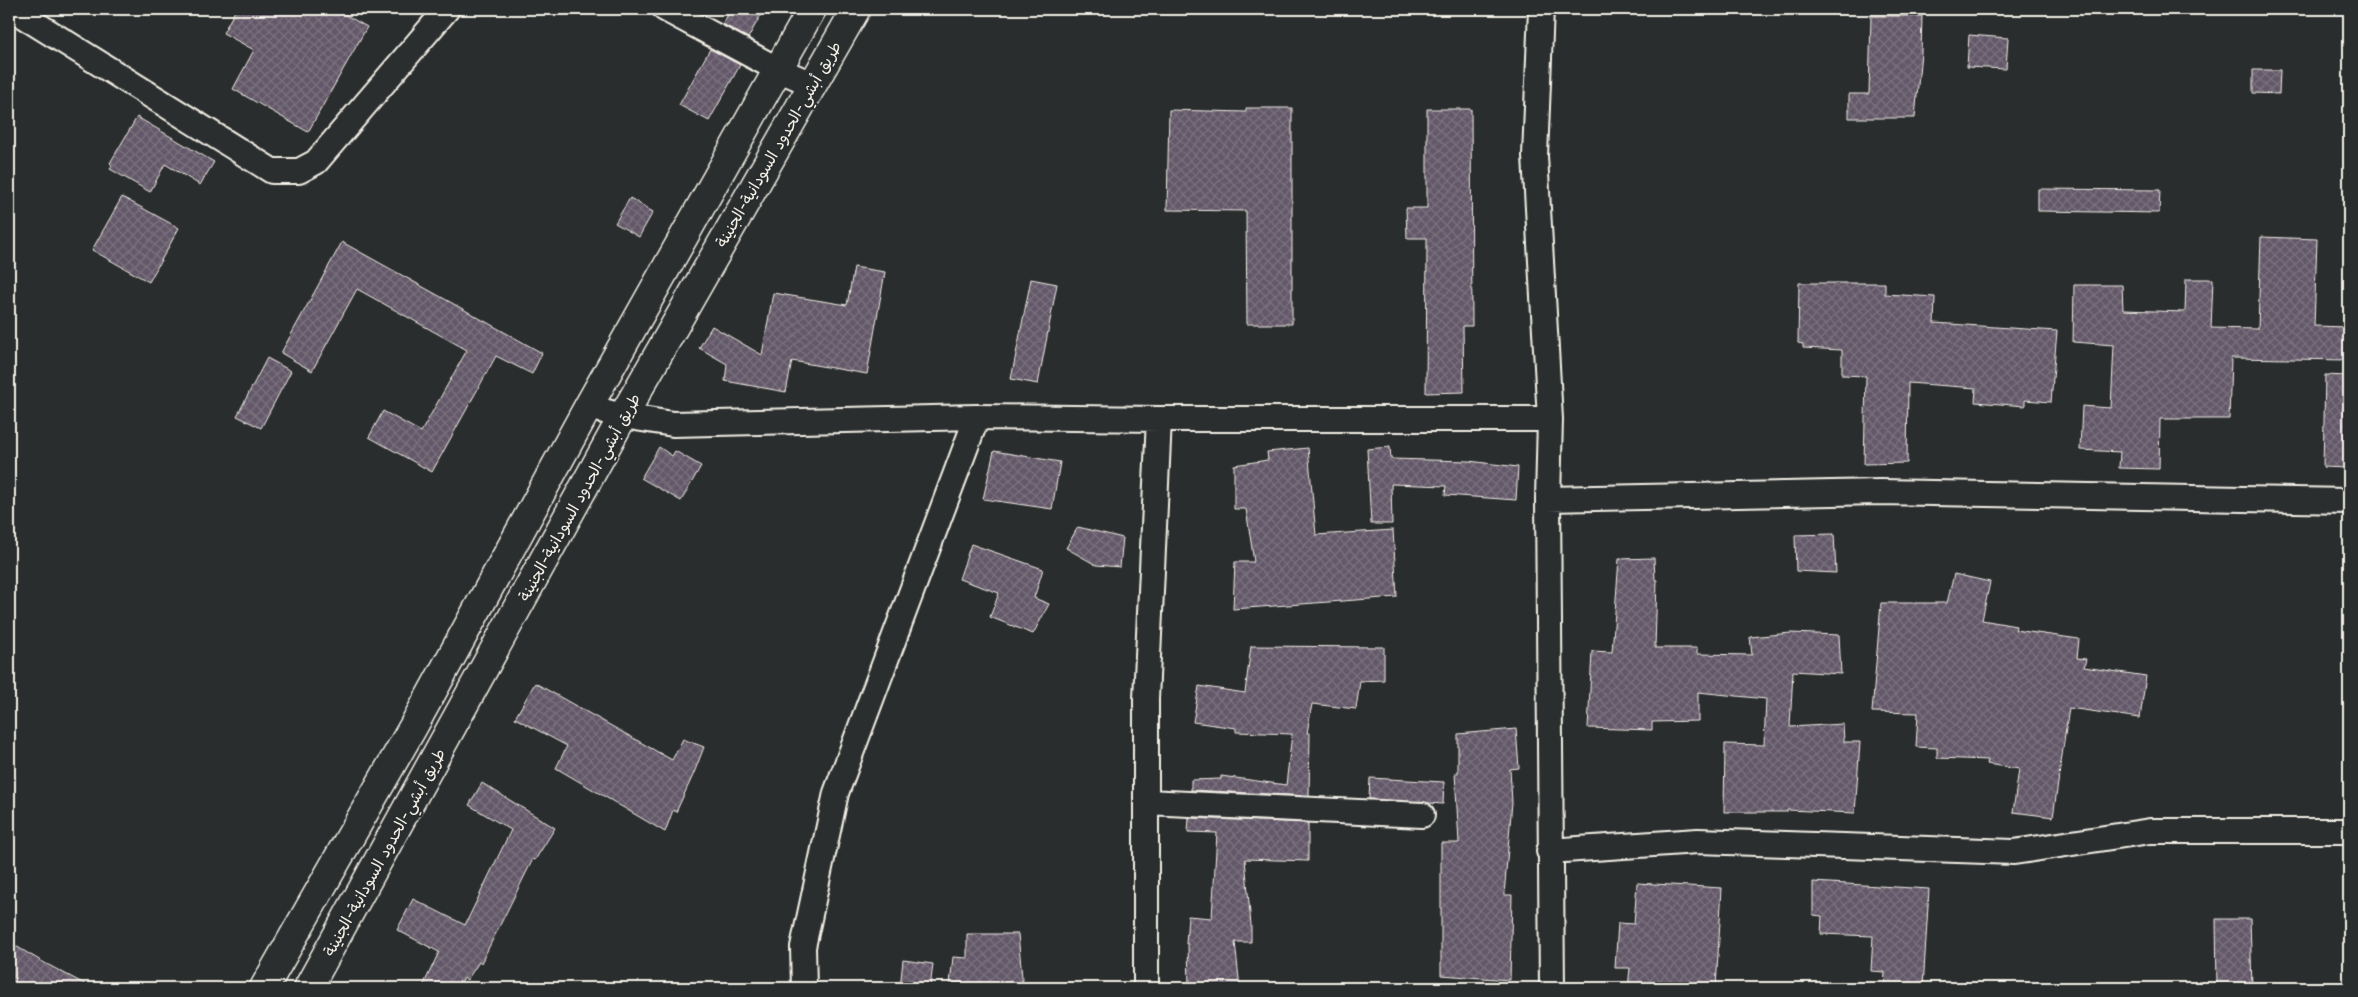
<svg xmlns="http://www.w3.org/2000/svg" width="2358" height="997" font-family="'Playpen Sans','Playpen Sans Arabic',sans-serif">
<defs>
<pattern id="building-cross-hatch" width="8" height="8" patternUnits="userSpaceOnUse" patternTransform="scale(1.25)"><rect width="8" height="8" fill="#635969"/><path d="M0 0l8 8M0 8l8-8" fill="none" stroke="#7a717e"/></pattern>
</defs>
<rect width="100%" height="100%" fill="#2a2d2e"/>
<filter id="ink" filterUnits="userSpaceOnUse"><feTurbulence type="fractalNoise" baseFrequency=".02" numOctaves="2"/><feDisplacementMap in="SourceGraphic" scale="10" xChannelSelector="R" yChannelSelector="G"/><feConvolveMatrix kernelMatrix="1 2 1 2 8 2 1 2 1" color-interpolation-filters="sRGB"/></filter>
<g filter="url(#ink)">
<!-- building -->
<path fill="url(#building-cross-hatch)" stroke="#f4f1e8" d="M236 9H335L367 27 308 132 233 89 254 50 223 33Z
M731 9H764L748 38 723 24Z
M1871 16H1922L1921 52 1915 118H1849V94H1869Z
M1969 35 2008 38 2006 69 1967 67Z
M710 49 740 65 709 121 679 105Z
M2253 70H2280L2279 94 2253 93Z
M1246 108H1292V324H1247L1246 211 1167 210 1169 110 1246 112Z
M1427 109H1471L1472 326H1463L1464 392 1426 393 1427 238H1407L1406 208H1427Z
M137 117 214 162 200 185 165 164 150 192 110 169 112 165 110 163Z
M2038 189 2160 190 2159 213 2038 211Z
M122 197 179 228 149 282 92 250Z
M630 198 653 212 639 237 615 223Z
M2261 237 2317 239 2314 326 2348 327 2347 360 2231 358 2229 419H2160L2159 469 2119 468 2120 452 2080 450 2082 406 2111 408 2114 345 2073 342 2074 285H2122L2123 310 2185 312 2186 279H2213L2211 328 2258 329Z
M342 242 542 353 532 374 496 356 432 472 369 437 383 411 421 432 467 350 357 289 312 371 281 353Z
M854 267 885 272 867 374 792 361 786 392 725 381 727 364 699 348 712 326 762 355 773 293 847 305Z
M1031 279 1057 284 1038 384 1011 379Z
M1799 283H1885V294L1935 297 1934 323 2057 331 2051 402 2025 400V406L1975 402 1976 388 1908 383 1907 463 1864 464 1866 376 1842 375V350L1803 348V344L1798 343Z
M267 358 291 371 261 428 237 416Z
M2325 375 2348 376 2346 468 2323 467Z
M659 447 672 456 675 451 701 466 681 501 641 478Z
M1390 447 1391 459 1469 461 1518 467 1516 500 1445 495 1446 486 1391 484 1392 524H1371L1367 449Z
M1308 448 1316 535 1393 530 1397 597 1233 609 1235 562H1254L1246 509H1234V465L1268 460 1267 452Z
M994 451 1060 462 1052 509 983 499Z
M1078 527 1123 538 1120 567 1096 565 1066 548Z
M1834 534 1836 573 1796 571 1795 535Z
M971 544 1043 569 1034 598 1049 604 1033 634 990 617 999 593 959 579Z
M1654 558 1655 580H1657L1655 648H1697V654L1752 655 1750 637 1791 633 1839 635 1841 674 1793 671 1790 727 1843 724 1844 742H1860L1855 813 1787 810V812H1724L1725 744 1764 745 1766 699 1698 692V721L1652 722V730L1588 728 1592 651 1612 652 1619 559Z
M1954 574 1990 582 1982 620 2016 626 2015 630 2079 639 2077 658 2086 659 2084 667 2146 676 2140 718 2069 708 2053 817 2013 812 2019 769 1987 764 1988 760 1937 758V748L1916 747 1918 713 1872 712 1881 603H1947Z
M1251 646 1384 647V680L1360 681 1356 709 1312 704 1307 733H1310L1309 796 1191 790V780L1221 779V776L1286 785 1292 734 1236 732V728L1193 722 1199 686 1245 693Z
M535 683 672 760 683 739 704 747 694 773 676 812 673 810 665 832 556 768 567 746 515 718Z
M1516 729 1519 768 1510 769 1512 802 1504 895H1512L1510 980 1441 975V843H1459L1455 773H1458V734Z
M1370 778 1444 782 1443 804 1369 799Z
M482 783 555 828 535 860 533 859 481 963 479 962 467 980 464 978 457 988H422L439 952 397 930 413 899 465 925 511 830 469 805Z
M1189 818 1308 823V861L1245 859 1251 925V942H1235L1240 988H1189L1188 944H1186L1188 916 1212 918 1217 833 1188 832Z
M1813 882 1929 889 1923 988H1884L1885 972 1871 971 1873 936 1821 934 1822 916 1813 915Z
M1637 883 1722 888 1716 988H1628L1630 968H1615L1618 923 1634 924Z
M2216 919H2250L2252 988H2217Z
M967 934H1018L1023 988H989L988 983H950L953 957 967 958Z
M9 942 41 961 92 988H9Z
M903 960 933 964 930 988H900Z"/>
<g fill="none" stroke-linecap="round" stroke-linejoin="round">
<defs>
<path id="minor" d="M12 9 272 171H299L316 162 447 9
M665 9 777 69 812 84
M1541 9 1535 156 1550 419 1548 499 1552 988
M588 407 623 416 673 424 977 417
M1548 499 1880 492 2349 501
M1147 802 1422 815
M1549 851 1698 841 2014 852 2150 831H2349
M804 988 803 947 836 793 977 417 1159 419
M1146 988V699L1159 419H1550"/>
<path id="trunk" d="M264 988 413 727 588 407 812 9
M308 988 623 416 856 9"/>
</defs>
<!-- minor casing -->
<use href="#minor" stroke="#f4f1e8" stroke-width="28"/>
<!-- trunk casing -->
<use href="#trunk" stroke="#f4f1e8" stroke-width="31"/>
<!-- minor -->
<use href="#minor" stroke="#2a2d2e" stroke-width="24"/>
<!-- trunk -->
<use href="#trunk" stroke="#2a2d2e" stroke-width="28"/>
</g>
</g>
<g text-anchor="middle" stroke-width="4" stroke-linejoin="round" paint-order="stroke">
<!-- street labels -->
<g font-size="16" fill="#f4f1e8" stroke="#2a2d2e">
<text transform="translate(778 144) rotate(-60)" y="6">طريق أبشي-الحدود السودانية-الجنينة</text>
<text transform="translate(579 497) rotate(-61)" y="6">طريق أبشي-الحدود السودانية-الجنينة</text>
<text transform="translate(384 852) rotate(-61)" y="6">طريق أبشي-الحدود السودانية-الجنينة</text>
</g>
</g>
<!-- margin -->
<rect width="2358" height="997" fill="none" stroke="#2a2d2e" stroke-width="30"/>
<rect x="15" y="15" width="2328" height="967" fill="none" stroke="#f4f1e8" stroke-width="2" filter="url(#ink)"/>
</svg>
